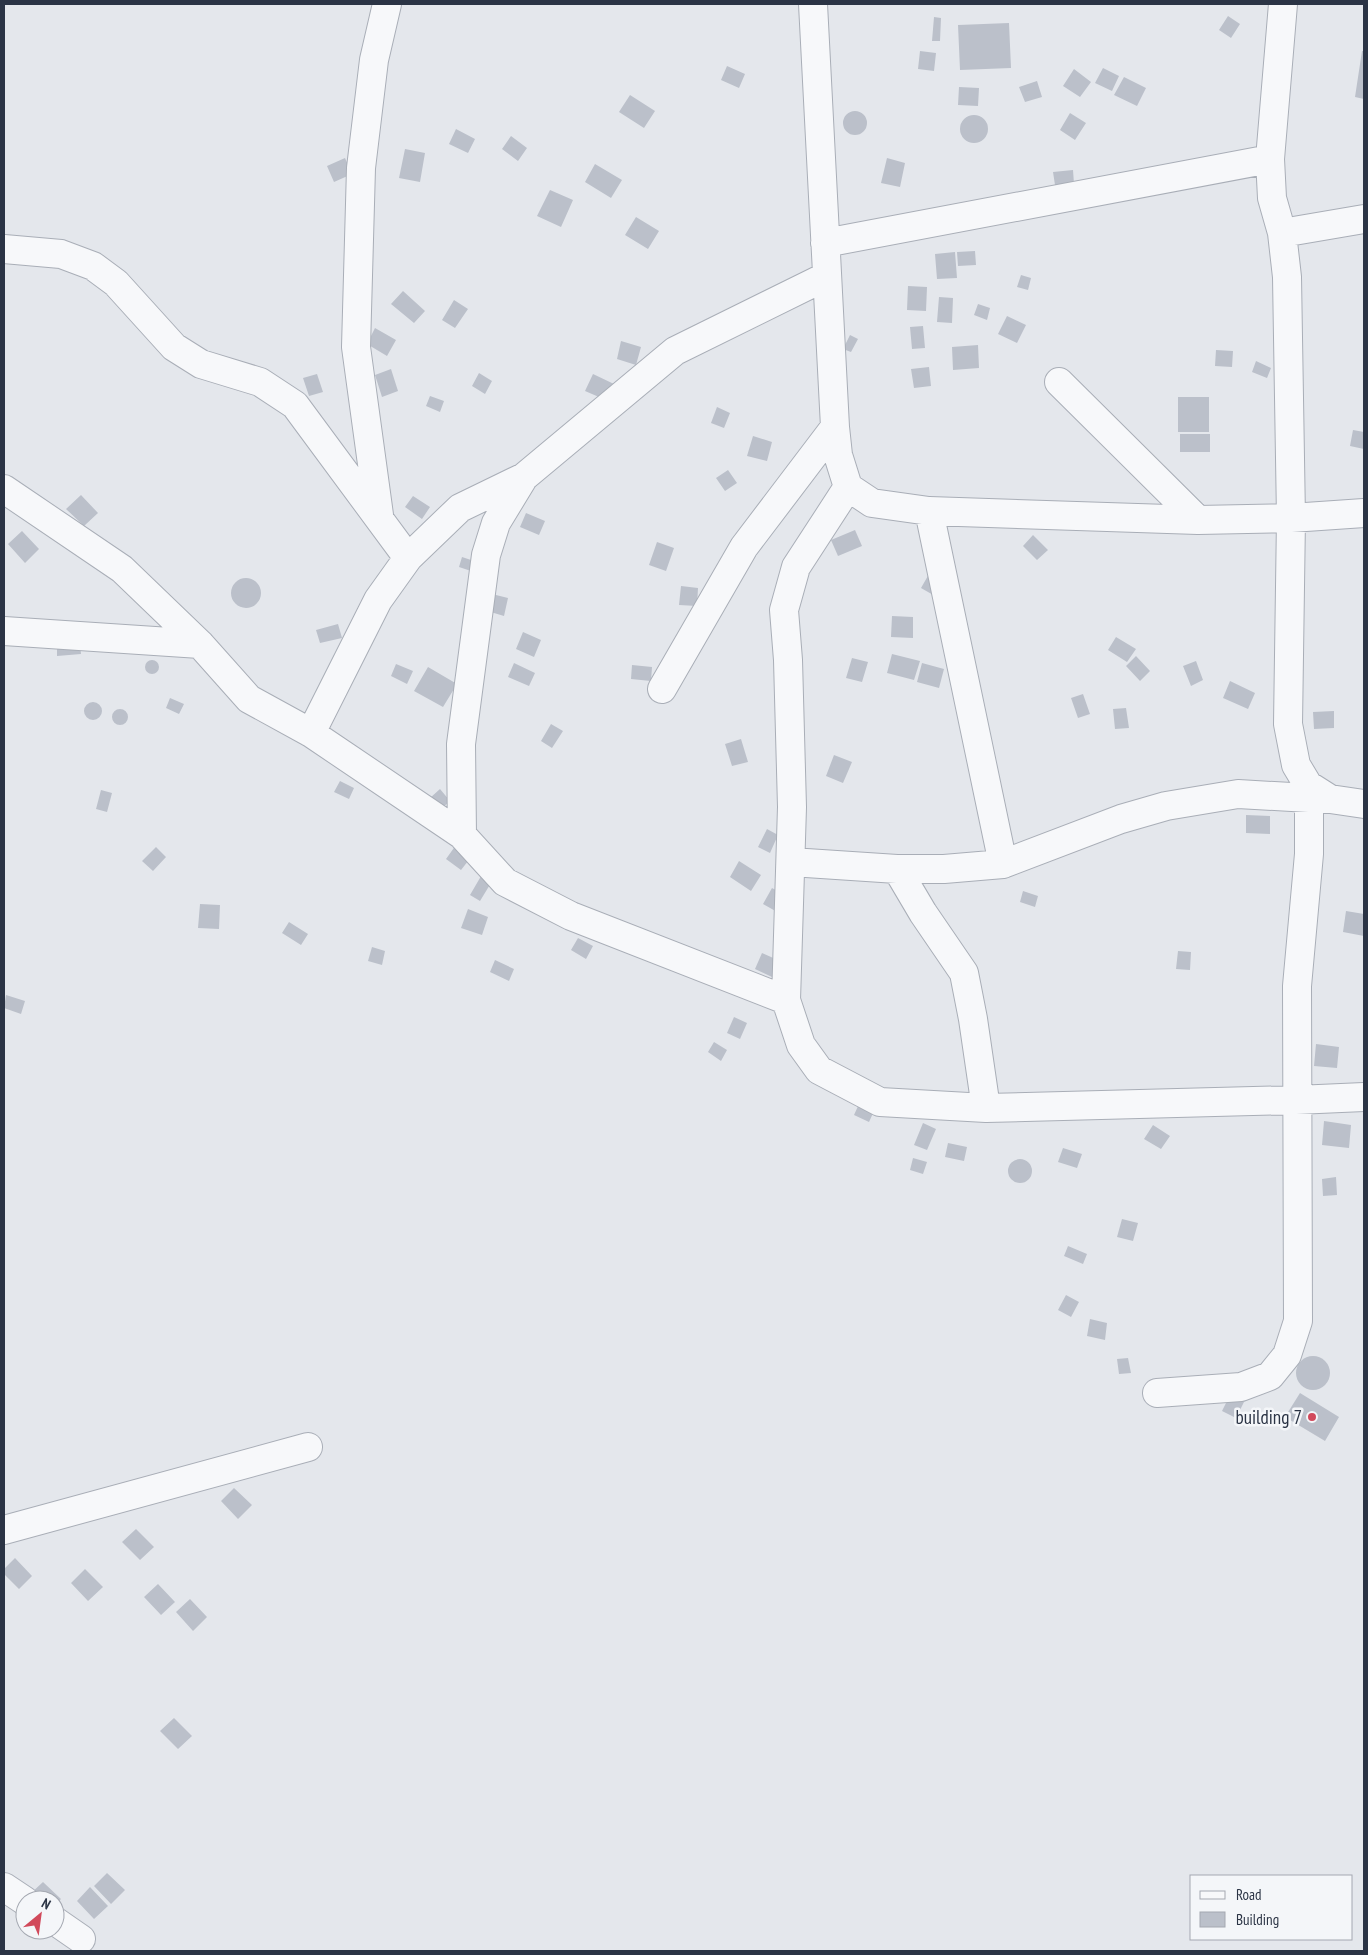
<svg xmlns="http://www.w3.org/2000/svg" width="1368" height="1955" font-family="'PT Sans Narrow',sans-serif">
<rect width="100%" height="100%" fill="#e4e7ec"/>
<!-- building -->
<path fill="#bbc0ca" d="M1228 16 1240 24 1231 38 1219 30Z
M934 17 941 18 940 41H932Z
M1009 23 1011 68 960 70 958 25Z
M920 51 936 53 934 71 918 69Z
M1362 51H1364V99L1355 97Z
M727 66 745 74 739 88 721 80Z
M1103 68 1119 76 1112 91 1095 83Z
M1074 69 1091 82 1080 97 1063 86Z
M1124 77 1146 88 1137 106 1114 95Z
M1037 81 1042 97 1025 102 1019 87Z
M959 87 979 88 978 106 958 105Z
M630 95 655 111 644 128 619 112Z
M843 123a12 12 0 1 1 24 0a12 12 0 1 1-24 0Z
M1070 113 1086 123 1075 140 1060 130Z
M960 129a14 14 0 1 1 28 0a14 14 0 1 1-28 0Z
M456 129 475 139 468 153 449 144Z
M511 136 527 148 518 161 502 149Z
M405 149 425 153 420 182 399 178Z
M345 158 352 174 334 182 327 166Z
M887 158 905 163 900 187 881 183Z
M595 164 622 180 611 198 585 182Z
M1073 170 1074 184 1055 185 1053 172Z
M550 190 573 200 561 227 537 216Z
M636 217 659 231 648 249 625 235Z
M975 251 976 265 958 266 957 252Z
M955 252 957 278 937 279 935 254Z
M1021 275 1031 278 1028 290 1017 287Z
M908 286 927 287 926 311 907 310Z
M403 291 425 311 414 323 391 304Z
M939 297 953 298 952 323 937 322Z
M454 300 468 309 455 328 442 320Z
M978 304 990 308 987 320 974 315Z
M1007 316 1026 325 1017 343 998 334Z
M923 326 925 348 912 349 910 327Z
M375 328 396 340 387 356 367 344Z
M850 335 858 339 851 352 843 349Z
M621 341 641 347 636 365 617 359Z
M978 345 979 368 953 370 952 347Z
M1216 350 1233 351 1232 367 1215 366Z
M1256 361 1271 368 1267 378 1252 372Z
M929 367 931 386 914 388 911 369Z
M391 369 398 391 382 397 375 375Z
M479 373 492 381 485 394 472 386Z
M317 374 323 392 309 396 303 378Z
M593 374 614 384 606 400 585 391Z
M430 396 444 401 440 412 426 406Z
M1178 397H1209V432H1178Z
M717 407 730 413 724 428 711 423Z
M1353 430 1364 432V449L1350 446Z
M1180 434H1210V452H1180Z
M753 436 772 442 767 461 747 456Z
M728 470 737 483 725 491 716 478Z
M81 495 98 513 84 526 66 509Z
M413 496 430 507 422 519 405 507Z
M526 513 545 521 539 535 520 527Z
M855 530 862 546 838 556 831 540Z
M22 531 39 549 25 563 8 544Z
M1033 535 1048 550 1037 560 1023 546Z
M657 542 674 548 666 571 649 565Z
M462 557 474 561 471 571 459 567Z
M929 574 935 596 921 588Z
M231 593a15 15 0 1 1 30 0a15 15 0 1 1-30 0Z
M681 586 698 588 697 606 679 605Z
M488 593 508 598 504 616 484 610Z
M892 616 913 617V638L891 637Z
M338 624 342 638 320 643 316 630Z
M523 632 541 640 534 657 516 649Z
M1116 637 1136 649 1127 662 1108 650Z
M57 644H80L81 654 57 656Z
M892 654 920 661 914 680 887 673Z
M1136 656 1150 671 1140 681 1126 666Z
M852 658 868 662 862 682 846 678Z
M145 667a7 7 0 1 1 14 0a7 7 0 1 1-14 0Z
M1196 661 1203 680 1191 686 1183 666Z
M514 663 535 673 529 686 508 677Z
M922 663 944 669 939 688 917 682Z
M396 664 413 671 407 684 391 676Z
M632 665 652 667 651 681 631 679Z
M428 667 457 684 443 707 414 691Z
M1230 681 1255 693 1248 709 1223 698Z
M1083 694 1090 714 1078 718 1071 698Z
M170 698 184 704 179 714 166 708Z
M84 711a9 9 0 1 1 18 0a9 9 0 1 1-18 0Z
M1126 708 1129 728 1115 729 1113 709Z
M112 717a8 8 0 1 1 16 0a8 8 0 1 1-16 0Z
M1334 711V728L1314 729 1313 712Z
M551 724 563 731 552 748 541 741Z
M741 739 748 762 732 766 725 744Z
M834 755 852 762 843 783 826 776Z
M340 781 354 788 349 799 334 792Z
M440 789 450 801 440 810 430 798Z
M101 790 112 793 107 812 96 809Z
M1246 815 1270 816V834L1246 833Z
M767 829 778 835 770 853 758 847Z
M456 845 472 856 461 870 446 859Z
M156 847 166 857 153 871 142 861Z
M739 861 761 875 751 891 730 877Z
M484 871 494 878 480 901 470 895Z
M772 888 788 897 779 913 763 904Z
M1023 891 1038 896 1035 907 1020 902Z
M200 904 220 905 219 929 198 928Z
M468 909 488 917 482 935 461 928Z
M1346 911 1364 914V936L1343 932Z
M289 922 308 934 301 945 282 933Z
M578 938 593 946 586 959 571 950Z
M372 947 385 951 382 965 368 961Z
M1178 951 1191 952 1190 970 1176 969Z
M762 953 780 961 772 977 755 969Z
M495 960 514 969 509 981 490 972Z
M6 995 25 1001 21 1014 4 1008Z
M734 1017 747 1023 740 1039 727 1033Z
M714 1042 727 1050 721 1061 708 1052Z
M1316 1044 1339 1047 1337 1068 1314 1066Z
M859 1104 874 1111 869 1122 854 1115Z
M1324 1121 1351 1125 1349 1148 1322 1145Z
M923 1123 936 1129 927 1150 914 1145Z
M1153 1125 1170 1136 1161 1149 1144 1139Z
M948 1143 967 1147 964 1161 945 1157Z
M1063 1148 1082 1154 1077 1168 1058 1162Z
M913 1158 927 1162 923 1174 910 1170Z
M1008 1171a12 12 0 1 1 24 0a12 12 0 1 1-24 0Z
M1336 1177 1337 1195 1323 1196 1322 1179Z
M1122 1219 1138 1223 1133 1241 1117 1237Z
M1068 1246 1087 1254 1083 1264 1064 1256Z
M1066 1295 1079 1302 1071 1317 1058 1310Z
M1090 1319 1107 1323 1105 1340 1087 1336Z
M1296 1373a17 17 0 1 1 34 0a17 17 0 1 1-34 0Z
M1128 1358 1131 1373 1119 1374 1117 1359Z
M1300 1393 1339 1417 1325 1441 1285 1417Z
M1230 1395 1244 1402 1236 1418 1222 1411Z
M234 1488 252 1505 238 1519 221 1501Z
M136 1529 154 1547 140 1560 122 1542Z
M15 1558 32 1576 19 1589 4 1574V1569Z
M85 1569 103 1587 88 1601 71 1583Z
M158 1584 175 1602 161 1615 144 1597Z
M190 1599 207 1617 193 1631 176 1612Z
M174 1718 192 1736 178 1749 160 1731Z
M107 1873 125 1890 111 1904 94 1886Z
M43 1882 61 1899 55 1905V1900H34L29 1895Z
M90 1887 108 1906 94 1919 77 1901Z"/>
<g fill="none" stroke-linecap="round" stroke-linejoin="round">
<defs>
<path id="minor" d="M813 4 835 427 838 455 848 487 872 503 929 511 1198 520 1291 518 1364 513
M1283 4 1270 159 1272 198 1282 233 1287 277 1291 518 1288 724 1296 765 1308 785 1330 799 1364 804
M1282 233 1364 219
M825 243 1270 159
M4 249 61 254 93 266 116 283 174 347 201 364 260 382 295 405 408 558
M1059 382 1198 520
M848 487 796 567 784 610 788 660 792 807 786 1000 801 1045 819 1070 880 1102 986 1108 1296 1100 1364 1097
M4 489 122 569 200 644 249 699 311 733 462 835 505 882 571 916 786 1000
M929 511 1003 864
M379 515 356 347 361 168 374 60 387 4
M4 631 200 644
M662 689 744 547 835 427
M311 733 378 600 408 558 460 508 524 477
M462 835 461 744 486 555 496 523 524 477 675 351 827 276
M791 862 897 869H944L1003 864 1121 819 1166 806 1238 794 1326 799
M897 869 923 913 964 973 973 1019 986 1108
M1157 1393 1241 1387 1270 1376 1287 1355 1298 1321 1297 986 1309 854V798
M4 1530 308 1447
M4 1887 25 1901
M55 1921 81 1939"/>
</defs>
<!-- minor casing -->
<use href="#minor" stroke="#a9aeb7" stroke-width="30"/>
<!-- minor -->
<use href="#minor" stroke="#f7f8fa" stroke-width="28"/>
</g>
<!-- markers -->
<circle fill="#d1495b" stroke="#f4f6f9" stroke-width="2" cx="1312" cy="1417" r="5"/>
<g text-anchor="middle" stroke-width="5" stroke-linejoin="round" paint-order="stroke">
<!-- poi labels -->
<g font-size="19" fill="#2b3445" stroke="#f4f6f9" text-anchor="end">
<text x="1302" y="1424">building 7</text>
</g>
</g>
<!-- border -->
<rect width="1368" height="1955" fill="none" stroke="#2b3445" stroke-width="10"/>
<!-- legend -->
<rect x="1190" y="1875" width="162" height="65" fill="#f4f6f9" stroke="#a4a8b1"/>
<rect x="1200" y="1891" width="25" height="8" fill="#f7f8fa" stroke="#a4a8b1"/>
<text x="1236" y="1900" font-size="15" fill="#2b3445">Road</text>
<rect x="1200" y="1912" width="25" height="15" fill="#bbc0ca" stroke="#a4a8b1"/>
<text x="1236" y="1925" font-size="15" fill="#2b3445">Building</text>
<!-- north arrow -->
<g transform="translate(40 1915) rotate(29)"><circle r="24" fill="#f4f6f9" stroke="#a4a8b1"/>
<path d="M0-4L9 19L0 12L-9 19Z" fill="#d1495b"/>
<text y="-8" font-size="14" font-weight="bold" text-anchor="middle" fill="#2b3445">N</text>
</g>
</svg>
